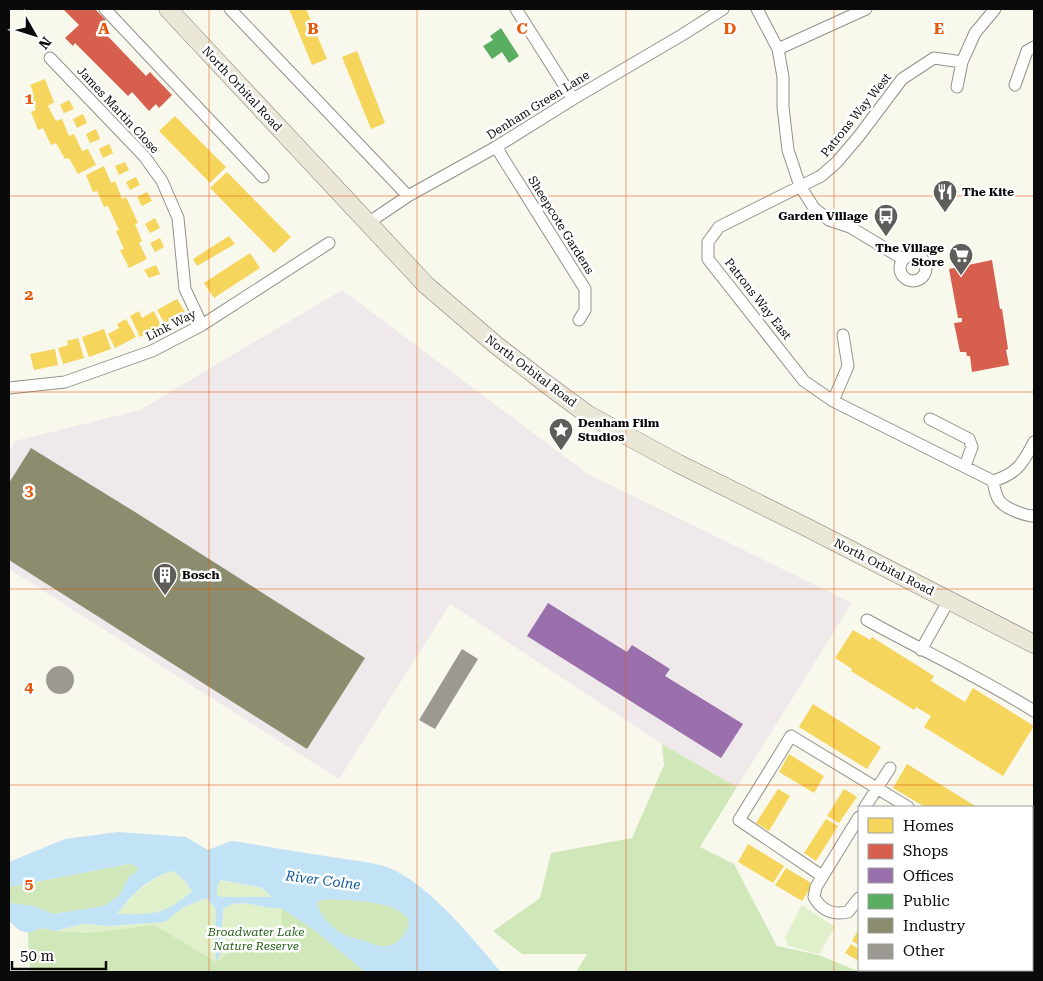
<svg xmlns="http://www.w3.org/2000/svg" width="1043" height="981" font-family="'Roboto Serif',serif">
<rect width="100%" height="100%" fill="#f9f8ed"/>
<!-- industrial -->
<path fill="#f0e9eb" d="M342 290 588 474 852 603 737 787 662 744 450 604 339 779 9 569V452L15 441 140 410Z"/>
<!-- green -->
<path fill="#e0f0cb" d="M173 871 185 881 192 891 172 907 152 914 116 915C132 896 148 878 173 871Z
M219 880 262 888 273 898 222 897 217 895V888Z
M206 898 216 909 215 935 216 961 221 954 223 909C242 895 261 911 281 907L365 972H30L28 933 55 931 83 924 109 926 165 922 182 908Z
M802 905 835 927 819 954 788 946 785 937Z"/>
<!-- forest -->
<path fill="#d0e8b9" d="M662 744 737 787 700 847 734 864 777 946 819 955 860 972H576L587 954H522L493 931 540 898 551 853 632 838 664 765Z
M129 864 136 866 139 869 136 873 130 875 119 897 104 906 53 914 34 906 9 903V887Z
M330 899C354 901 393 900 409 919 408 934 397 948 381 946 375 945 368 942 362 940 357 938 352 938 347 936 335 930 318 916 317 901Z
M281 907 317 932 365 972H30L28 933 42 928 55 931 88 933 154 925 216 962 255 933 282 928Z"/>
<!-- water -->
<path fill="#c2e2f5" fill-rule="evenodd" d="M118 832 186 837 208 850 231 841 241 842C273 848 306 853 338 858 356 861 377 862 394 870 433 889 473 939 501 972H365L317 932 281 908C261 911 242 895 223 909L221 954 216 962 215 935 216 909 206 898 182 908 165 922 109 926 83 924 55 931 42 928 28 933 19 930 9 921V903L34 906 53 914 104 906 119 896 130 875 136 873 138 869 136 866 129 864 9 887V862L65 839ZM173 871 185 881 192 891C165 915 152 915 117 914 131 895 149 877 173 871ZM220 880 262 888 272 897H222L217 895V888ZM330 899C354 901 393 900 409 919 408 934 397 948 381 946 375 945 368 942 362 940 357 938 352 938 347 936 335 930 317 916 318 901Z"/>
<!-- homes -->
<path fill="#f6d55c" d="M289 9H306L327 59 312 65Z
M357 51 385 123 371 129 342 57Z
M45 79 54 102 48 106 56 121 62 119 69 136 74 134 82 151 88 149 96 165 78 174 69 158 65 159 56 143 51 145 43 128 38 130 31 112 36 110 29 93 33 91 30 85Z
M69 100 74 109 64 113 60 105Z
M83 114 87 123 77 128 73 119Z
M175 116 226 167 210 183 159 131Z
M96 129 100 139 90 143 86 134Z
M109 144 113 153 103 158 99 149Z
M125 162 129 170 119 175 115 166Z
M104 166 111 183 115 181 122 199 126 197 138 223 135 224 142 241 139 243 147 259 129 268 120 250 124 249 116 231 119 230 108 206 104 207 97 191 93 192 86 175Z
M227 172 291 237 274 253 210 188Z
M136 177 140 185 130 190 126 182Z
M147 192 152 201 142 206 137 197Z
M155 218 160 228 150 233 145 224Z
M229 236 235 244 197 266 193 259Z
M160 238 164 247 155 252 150 243Z
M250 253 260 268 214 298 204 283Z
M156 265 160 274 149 278 144 270Z
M177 299 185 312 165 324 157 310Z
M139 311 142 318 154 311 161 326 140 337 130 316Z
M126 319 136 337 115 348 108 334 119 328 117 324Z
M104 329 111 349 89 357 82 337Z
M78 338 84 358 63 364 58 348 68 345 67 341Z
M55 349 58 365 34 370 30 354Z
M853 630 870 640 872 637 934 676 931 681 965 702 973 688 1034 726 1003 776 924 727 931 716 916 707 914 710 851 671 852 669 835 658Z
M813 704 881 747 867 769 799 727Z
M789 754 824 776 814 793 779 772Z
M907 764 977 807H925L893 788Z
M778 789 790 796 769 831 756 823Z
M844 789 857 797 839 823 827 816Z
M826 819 838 826 816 861 804 853Z
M1034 828V864L1032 863V832Z
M748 844 784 866 773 883 738 862Z
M786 868 813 884 802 901 775 885Z
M859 929V945L852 941Z
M851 944 859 949V956L857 960 845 953Z
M906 970H923L921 972H905Z"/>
<!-- shops -->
<path fill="#d6604d" d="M63 9H95L106 20 99 27 146 76 150 72 172 95 159 108 156 104 149 111 132 92 128 96 75 43 73 46 65 38 79 25Z
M992 260 1000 309H1002L1008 349 1006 350 1009 365 972 372 970 356H967L966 352H960L954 323 962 322V318H958L949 269Z"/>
<!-- offices -->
<path fill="#9970ab" d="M548 603 627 652 632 645 670 669 665 676 743 724 721 758 527 636Z"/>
<!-- public -->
<path fill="#5aae61" d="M501 28 519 56 509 63 502 52 492 59 483 46 493 40 490 36Z"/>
<!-- industry -->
<path fill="#8c8c6e" d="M31 448 135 512 365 658 307 749 9 560V483Z"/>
<!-- building -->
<path fill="#9c9993" d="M462 649 478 659 435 729 419 720Z
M46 680a14 14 0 1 1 28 0a14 14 0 1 1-28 0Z"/>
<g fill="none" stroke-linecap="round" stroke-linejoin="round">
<defs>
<path id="street" d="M105 9 263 177
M230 9 408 196
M516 9 573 99
M757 9 778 49 783 77V107L788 150 800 186 814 208 829 220 850 227 903 259
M778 49 866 9
M50 58 144 156 162 181 178 218 185 289 202 325
M962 62 934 58 902 79 859 136 837 162 821 176 719 227 708 242V259L804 381 833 401 993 481C1017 474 1023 463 1034 442
M1015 85 1027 51 1034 47
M957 87 962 62 975 33 995 9
M496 147 585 289V310L579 320
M368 223 408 196 496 147 573 99 682 35 723 9
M900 268a13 13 0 1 1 26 0a13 13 0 1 1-26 0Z
M9 388 65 382 152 351 202 325 329 243
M833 401 848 366 843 335
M930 419 969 439 972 447 965 466
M993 481C996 498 998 504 1015 511 1022 514 1027 516 1034 516
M867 620C923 651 980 677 1034 711
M921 650 949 600
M865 807 890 768
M859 817 816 887 814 897C822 911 833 915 848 912L859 898
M822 876 739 820 791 736 908 807
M1032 887 1034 888
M941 972 942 970"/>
<path id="primary" d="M168 9 426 285 496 345 545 383 587 414 677 463 808 528 1034 644"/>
</defs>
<!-- street casing -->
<use href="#street" stroke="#92918c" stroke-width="13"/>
<!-- primary casing -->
<use href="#primary" stroke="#7f7e7a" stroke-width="19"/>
<!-- street -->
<use href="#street" stroke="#fefefc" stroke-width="11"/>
<!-- primary -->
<use href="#primary" stroke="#ebe7d6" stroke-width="18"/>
</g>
<!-- grid -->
<path fill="none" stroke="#e8590c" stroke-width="1" stroke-opacity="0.55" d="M209 9V972M417 9V972M626 9V972M834 9V972M9 196H1034M9 392H1034M9 589H1034M9 785H1034"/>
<!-- icons -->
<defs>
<symbol id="restaurant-pin" viewBox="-11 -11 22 30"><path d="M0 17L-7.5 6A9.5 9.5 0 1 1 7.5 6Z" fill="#5e5d59" stroke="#fff"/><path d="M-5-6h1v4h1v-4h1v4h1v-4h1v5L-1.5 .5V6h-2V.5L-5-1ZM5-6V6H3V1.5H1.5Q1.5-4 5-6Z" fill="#fff"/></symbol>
<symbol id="bus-pin" viewBox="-11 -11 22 30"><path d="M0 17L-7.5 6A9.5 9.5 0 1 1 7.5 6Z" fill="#5e5d59" stroke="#fff"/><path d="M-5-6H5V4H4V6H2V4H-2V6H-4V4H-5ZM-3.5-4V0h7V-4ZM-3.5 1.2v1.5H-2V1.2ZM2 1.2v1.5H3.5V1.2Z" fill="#fff"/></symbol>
<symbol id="supermarket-pin" viewBox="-11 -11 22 30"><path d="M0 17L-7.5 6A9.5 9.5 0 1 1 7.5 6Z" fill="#5e5d59" stroke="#fff"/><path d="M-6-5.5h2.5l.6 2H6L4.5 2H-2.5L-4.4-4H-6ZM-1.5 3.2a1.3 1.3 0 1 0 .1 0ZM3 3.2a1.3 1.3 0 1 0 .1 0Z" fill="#fff"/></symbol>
<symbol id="sight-pin" viewBox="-11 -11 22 30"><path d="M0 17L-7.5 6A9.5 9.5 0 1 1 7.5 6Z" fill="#5e5d59" stroke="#fff"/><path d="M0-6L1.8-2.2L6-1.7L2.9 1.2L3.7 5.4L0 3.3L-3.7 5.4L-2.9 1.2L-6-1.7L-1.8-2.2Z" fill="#fff"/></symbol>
<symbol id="building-pin" viewBox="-11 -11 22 30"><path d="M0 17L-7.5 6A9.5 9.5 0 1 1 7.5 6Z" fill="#5e5d59" stroke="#fff"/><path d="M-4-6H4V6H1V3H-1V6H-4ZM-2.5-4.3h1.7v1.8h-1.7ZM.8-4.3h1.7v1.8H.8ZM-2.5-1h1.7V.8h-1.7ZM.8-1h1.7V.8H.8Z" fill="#fff"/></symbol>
</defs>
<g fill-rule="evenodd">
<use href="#restaurant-pin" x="931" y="178" width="28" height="38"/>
<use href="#bus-pin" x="872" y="202" width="28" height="38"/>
<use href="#supermarket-pin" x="947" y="241" width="28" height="38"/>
<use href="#sight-pin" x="547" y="416" width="28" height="38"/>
<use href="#building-pin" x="151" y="561" width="28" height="38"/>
</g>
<g text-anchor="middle" stroke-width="5" stroke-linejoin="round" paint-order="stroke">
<!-- street labels -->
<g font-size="12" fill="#0a0a0a" stroke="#fff">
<text transform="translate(242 89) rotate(47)" y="4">North Orbital Road</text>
<text transform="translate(538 105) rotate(-32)" y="4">Denham Green Lane</text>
<text transform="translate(118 110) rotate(47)" y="4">James Martin Close</text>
<text transform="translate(856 115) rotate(-51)" y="4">Patrons Way West</text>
<text transform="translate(561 225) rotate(58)" y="4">Sheepcote Gardens</text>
<text transform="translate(758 299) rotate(52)" y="4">Patrons Way East</text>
<text transform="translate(171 325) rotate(-27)" y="4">Link Way</text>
<text transform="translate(531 371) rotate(37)" y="4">North Orbital Road</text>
<text transform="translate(884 567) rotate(27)" y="4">North Orbital Road</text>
</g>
<!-- poi labels -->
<g font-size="12" font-weight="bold" fill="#0a0a0a" stroke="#fff" text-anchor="start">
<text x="962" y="196">The Kite</text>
<text x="868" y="220" text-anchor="end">Garden Village</text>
<text x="944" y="252" text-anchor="end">The Village<tspan x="944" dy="14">Store</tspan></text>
<text x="578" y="427">Denham Film<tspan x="578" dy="14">Studios</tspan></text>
<text x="182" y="579">Bosch</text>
</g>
<!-- park labels -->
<g font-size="12" font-style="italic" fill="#266319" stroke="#fff">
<text x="256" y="936">Broadwater Lake<tspan x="256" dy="14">Nature Reserve</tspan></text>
</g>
<!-- water labels -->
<g font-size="14" font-style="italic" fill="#105b9f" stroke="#fff">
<text transform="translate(323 880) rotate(7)" y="5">River Colne</text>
</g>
</g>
<g font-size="16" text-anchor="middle" font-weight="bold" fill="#e8590c" stroke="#fff" stroke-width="5" stroke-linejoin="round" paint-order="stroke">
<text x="104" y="34">A</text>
<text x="313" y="34">B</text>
<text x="522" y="34">C</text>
<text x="730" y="34">D</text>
<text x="939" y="34">E</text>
<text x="29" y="104">1</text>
<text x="29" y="300">2</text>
<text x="29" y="496">3</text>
<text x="29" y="692">4</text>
<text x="29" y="889">5</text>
</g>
<!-- border -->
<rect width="1043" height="981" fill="none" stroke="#0a0a0a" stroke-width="20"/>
<!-- legend -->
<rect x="858" y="806" width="175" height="165" fill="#ffffff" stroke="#9d9d9d"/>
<rect x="868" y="818" width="25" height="15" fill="#f6d55c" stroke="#9d9d9d"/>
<text x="903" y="831" font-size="15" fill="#0a0a0a">Homes</text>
<rect x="868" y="844" width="25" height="15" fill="#d6604d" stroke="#9d9d9d"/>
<text x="903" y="856" font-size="15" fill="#0a0a0a">Shops</text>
<rect x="868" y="868" width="25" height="15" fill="#9970ab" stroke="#9d9d9d"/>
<text x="903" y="881" font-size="15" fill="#0a0a0a">Offices</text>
<rect x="868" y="894" width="25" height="15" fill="#5aae61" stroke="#9d9d9d"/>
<text x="903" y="906" font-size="15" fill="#0a0a0a">Public</text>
<rect x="868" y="918" width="25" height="15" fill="#8c8c6e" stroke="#9d9d9d"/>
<text x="903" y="931" font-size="15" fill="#0a0a0a">Industry</text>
<rect x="868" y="944" width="25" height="15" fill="#9c9993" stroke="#9d9d9d"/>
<text x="903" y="956" font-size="15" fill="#0a0a0a">Other</text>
<!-- north arrow -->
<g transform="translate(35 35) rotate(129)" stroke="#ffffff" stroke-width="4" paint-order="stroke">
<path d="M0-4L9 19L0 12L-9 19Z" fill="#0a0a0a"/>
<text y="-8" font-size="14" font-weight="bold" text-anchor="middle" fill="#0a0a0a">N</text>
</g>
<!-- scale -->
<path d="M12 961v8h94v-8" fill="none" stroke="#0a0a0a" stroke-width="2.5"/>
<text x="20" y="961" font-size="15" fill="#0a0a0a" stroke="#ffffff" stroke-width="4" paint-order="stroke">50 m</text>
</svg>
